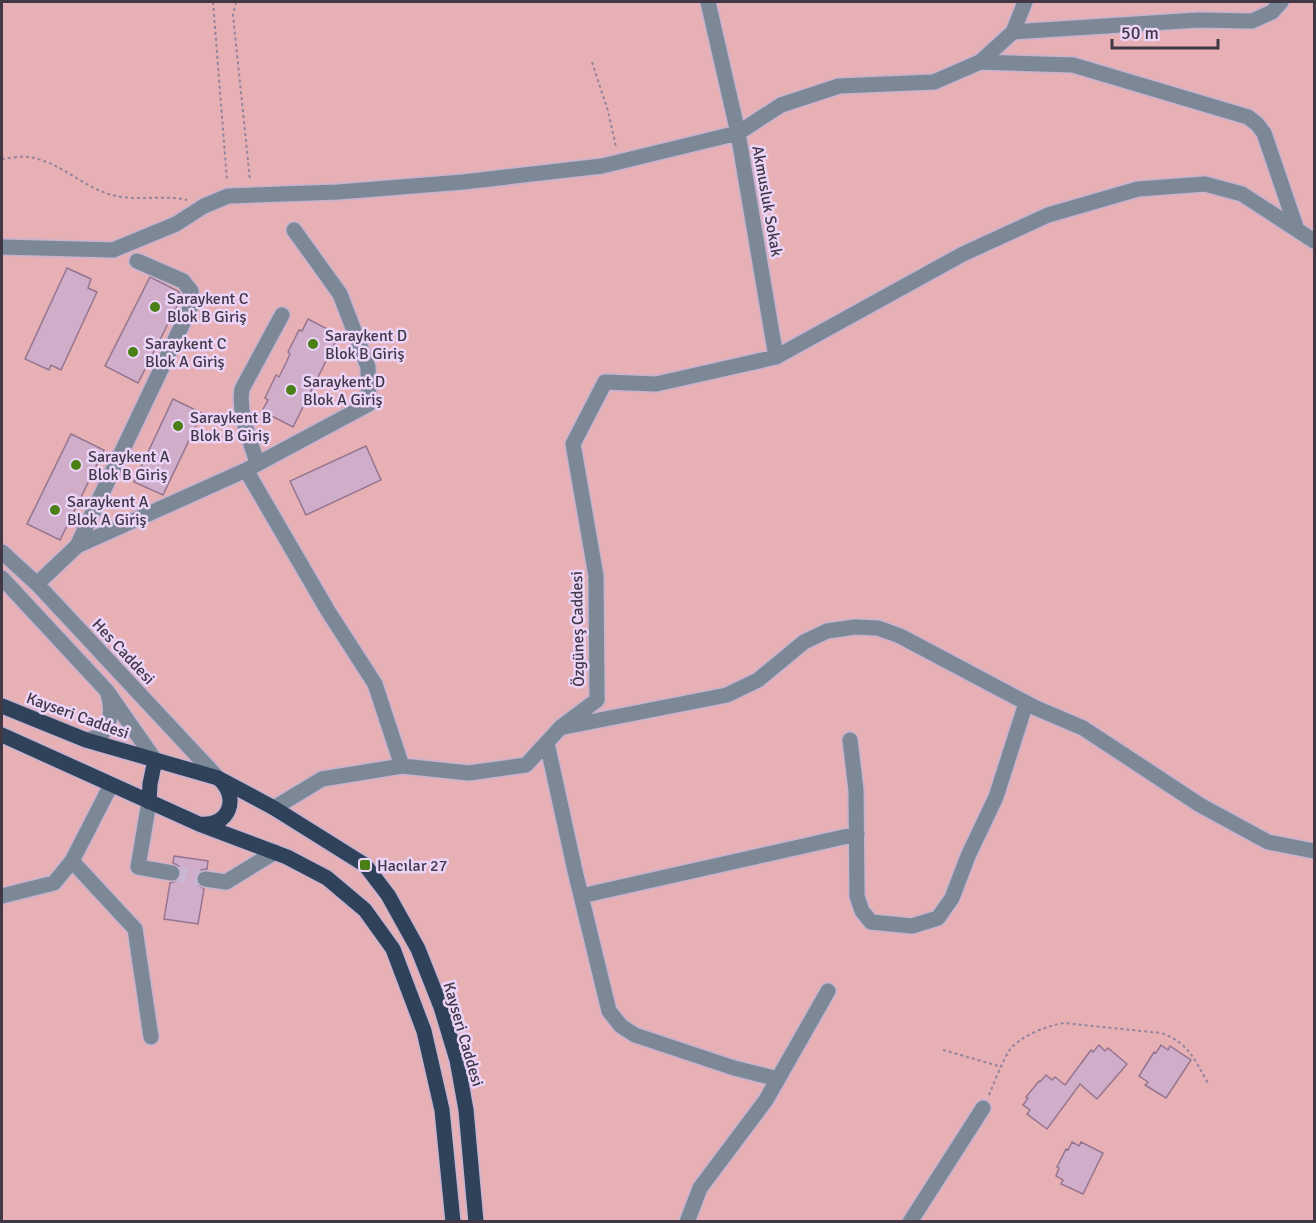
<svg xmlns="http://www.w3.org/2000/svg" width="1316" height="1223" font-family="Signika,sans-serif">
<rect width="100%" height="100%" fill="#ebd4f8"/>
<!-- green -->
<path fill="#e7b0b4" d="M2 2H1314V1221L2 1222Z"/>
<!-- building -->
<path fill="#d0adc9" stroke="#96758f" stroke-width="1.5" d="M67 268 91 279 88 288 97 292 61 370 51 365 49 370 25 359Z
M150 277 178 291 182 296 138 383 105 366Z
M308 319 339 335 293 427 262 411 268 400 265 398 276 375 279 377 285 365 290 354 288 352 299 330 302 331Z
M173 399 202 413 163 495 134 482Z
M71 434 104 450 60 540 27 524Z
M366 446 381 480 306 515 290 481Z
M174 856 208 861 207 869 201 870 196 877V883L204 889 198 924 164 919 170 883 179 880 182 874 179 866 173 863Z
M1099 1045 1105 1051 1108 1048 1127 1064 1097 1099 1080 1084 1047 1129 1027 1114 1030 1110 1023 1105 1028 1098 1026 1097 1039 1081 1040 1082 1046 1075 1052 1080 1055 1077 1065 1085 1091 1050 1093 1052Z
M1161 1045 1168 1050 1170 1046 1191 1060 1166 1098 1145 1085 1148 1082 1139 1076 1154 1052 1156 1053Z
M1072 1142 1079 1146 1081 1142 1103 1153 1083 1194 1061 1184 1063 1180 1056 1176 1059 1168 1057 1167 1066 1149 1068 1150Z"/>
<g fill="none" stroke-linecap="round" stroke-linejoin="round">
<!-- minor-tunnel -->
<path stroke="#c9b5d4" stroke-width="15" stroke-dasharray="15 8" stroke-linecap="butt" d="M172 873 205 879"/>
<defs>
<path id="minor" d="M1013 32 1198 20 1252 21 1272 12 1281 2
M980 62 1073 65 1248 117 1257 124 1264 133 1297 230
M2 247 113 250 176 224 204 206 228 196 338 192 463 182 602 166 738 133 708 2
M776 357 738 133 781 105 839 86 934 82 980 62 1013 32 1025 2
M257 463C250 439 238 414 242 389L282 315
M246 470 369 404 368 367 340 294 294 230
M77 546 192 304 191 291 183 281 137 261
M2 552 37 584 218 778
M2 578 107 691 155 760
M37 584 77 546 246 470 328 611 375 684 402 766
M564 727 727 695 758 680 804 642 827 631 855 627 878 628 900 636 1036 708 1083 728 1200 805 1268 842 1314 851
M86 740C110 738 114 713 108 694
M850 740 856 790 857 896 862 911 871 922 912 926 938 918 952 898 968 856 996 797 1026 703
M547 743 575 871 609 1011 621 1026 635 1035 734 1068 778 1079
M149 802 138 867 172 873
M274 808 322 779 402 766 469 773 526 765 561 727 597 700 596 576 573 444 605 382 656 384 776 357 963 254 1048 215 1138 189 1205 184 1242 194 1314 241
M72 861 135 929 151 1037
M205 879 226 882 275 852
M2 896 54 883 72 861 111 785
M581 896 857 834
M687 1222 700 1188 766 1100 828 991
M910 1222 983 1108"/>
<path id="major" d="M2 706 86 740 218 778C241 797 229 828 199 824L2 735
M218 778 274 808 365 865 388 895 418 949 441 1007 457 1060 466 1110 476 1222
M149 802 150 784 155 760
M199 824 287 857 327 878 365 910 393 949 424 1031 442 1110 453 1222"/>
</defs>
<!-- minor casing -->
<use href="#minor" stroke="#c6b2d1" stroke-width="18"/>
<!-- major casing -->
<use href="#major" stroke="#c6b2d1" stroke-width="18"/>
<!-- path -->
<path stroke="#94849d" stroke-width="2" stroke-dasharray="3 3" stroke-linecap="butt" d="M213 2 227 181
M236 2 233 15 250 180
M592 62 608 111 616 147
M2 159C10 158 21 156 29 157 63 162 88 193 122 197 144 200 166 195 187 200
M943 1050 1002 1067
M989 1095C995 1081 1001 1064 1009 1051 1018 1037 1048 1025 1064 1023L1161 1033C1189 1043 1194 1059 1208 1083"/>
<!-- minor -->
<use href="#minor" stroke="#7c8895" stroke-width="15"/>
<!-- major -->
<use href="#major" stroke="#2f4259" stroke-width="15"/>
</g>
<!-- markers -->
<g fill="#497f15" stroke="#ebd4f8" stroke-width="2">
<circle cx="155" cy="307" r="6"/>
<circle cx="313" cy="344" r="6"/>
<circle cx="133" cy="352" r="6"/>
<circle cx="291" cy="390" r="6"/>
<circle cx="178" cy="426" r="6"/>
<circle cx="76" cy="465" r="6"/>
<circle cx="55" cy="510" r="6"/>
<rect x="359" y="859" width="12" height="12" rx="3"/>
</g>
<g text-anchor="middle" stroke-width="5" stroke-linejoin="round" paint-order="stroke">
<!-- street labels -->
<g font-size="16" fill="#413846" stroke="#ebd4f8">
<text transform="translate(768 201) rotate(80)" y="6">Akmusluk Sokak</text>
<text transform="translate(577 629) rotate(-91)" y="6">Özgüneş Caddesi</text>
<text transform="translate(124 651) rotate(47)" y="6">Hes Caddesi</text>
<text transform="translate(78 715) rotate(20)" y="6">Kayseri Caddesi</text>
<text transform="translate(464 1034) rotate(74)" y="6">Kayseri Caddesi</text>
</g>
<!-- poi labels -->
<g font-size="16" fill="#413846" stroke="#ebd4f8" text-anchor="start">
<text x="167" y="304">Saraykent C<tspan x="167" dy="18">Blok B Giriş</tspan></text>
<text x="325" y="341">Saraykent D<tspan x="325" dy="18">Blok B Giriş</tspan></text>
<text x="145" y="349">Saraykent C<tspan x="145" dy="18">Blok A Giriş</tspan></text>
<text x="303" y="387">Saraykent D<tspan x="303" dy="18">Blok A Giriş</tspan></text>
<text x="190" y="423">Saraykent B<tspan x="190" dy="18">Blok B Giriş</tspan></text>
<text x="88" y="462">Saraykent A<tspan x="88" dy="18">Blok B Giriş</tspan></text>
<text x="67" y="507">Saraykent A<tspan x="67" dy="18">Blok A Giriş</tspan></text>
<text x="377" y="871">Hacılar 27</text>
</g>
</g>
<!-- border -->
<rect width="1316" height="1223" fill="none" stroke="#413846" stroke-width="6"/>
<!-- scale -->
<path d="M1112 39v9h106v-9" fill="none" stroke="#413846" stroke-width="3"/>
<text x="1121" y="39" font-size="18" fill="#413846" stroke="#ebd4f8" stroke-width="4.5" paint-order="stroke">50 m</text>
</svg>
